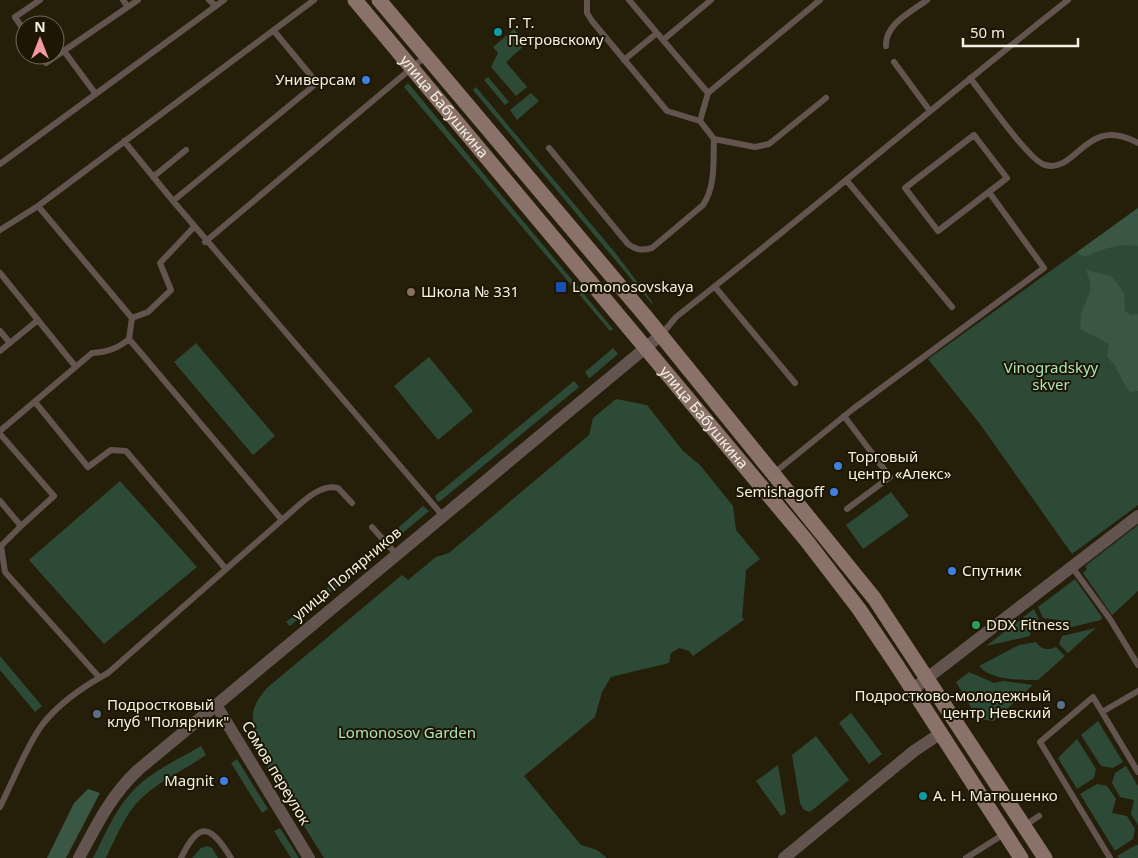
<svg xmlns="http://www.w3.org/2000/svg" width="1138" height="858" font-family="'Noto Sans',sans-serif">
<rect width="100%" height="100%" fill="#251f0a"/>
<!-- green -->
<path fill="#2d4a37" d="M514 29 526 44 506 62 527 87 516 96 491 67 498 53 493 47Z
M488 77 509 102 505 105 484 80Z
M408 83 613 329 610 331 404 87Z
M476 87 617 255 653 303 652 304 473 90Z
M531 93 539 101 517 120 510 110Z
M1138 208V505L1072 554 980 424 928 359Z
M196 343 275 436 253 455 174 362Z
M613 348 618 354 590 378 588 377 585 372Z
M429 357 473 411 438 440 394 386Z
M574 381 579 387 439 502 437 501 435 496Z
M616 399 647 405 683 451 700 465 733 506 736 530 760 559 746 570 742 618 745 619 693 656 689 651 679 648 671 653 669 663 611 677 602 692 595 717 524 776 581 845 597 850 607 858H324L255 747 262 743C248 722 250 707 267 688L402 575 408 580 436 557 449 553 589 435 593 418Z
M120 481 197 567 104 644 29 560Z
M891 492 909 516 863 549 846 525Z
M423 506 429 511 393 541 391 540 389 536Z
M1138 525V591L1112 615 1083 573 1087 569 1085 566Z
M379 545 382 550 290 626 286 622Z
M1075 579 1102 617 1101 620 1064 629 1058 620 1043 618 1038 607Z
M1034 609 1039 620 1031 628 1030 636 986 646Z
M1096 628 1068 653 1059 644 1062 636Z
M1036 642C1041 649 1047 651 1056 647L1065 656 1038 680C1021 680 992 681 979 666L1019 645Z
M0 656 42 706 35 712 0 670Z
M969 672 994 683 1003 681 1033 685 994 721 978 719 956 682Z
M851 713 882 754 869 764 839 723Z
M1098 721 1123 762 1113 768 1101 766 1081 735Z
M816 736 849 780 810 812 804 810 800 803 792 755Z
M1077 739 1096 769 1094 778 1077 789 1058 758Z
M201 746 206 755C181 772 146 787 129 813 120 827 113 843 106 858H93C104 837 114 812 130 794 148 773 177 760 201 746Z
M237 759 268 809 262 813 231 763Z
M778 765 786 813 781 816 756 781Z
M1126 766 1138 786V825L1131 814 1134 800 1120 797 1112 783 1115 773Z
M1097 784 1107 786 1116 799 1112 813 1127 816 1135 829 1133 839 1115 851 1080 794Z
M280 828 299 858H291L274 831Z
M1136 845H1138V858H1119L1117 856Z
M207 846 212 848 218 858H192L201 848Z"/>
<!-- forest -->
<path fill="#395743" d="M1138 208V246C1119 243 1103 248 1086 257L1076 253Z
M1086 270 1112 276 1124 293 1125 311 1131 315 1138 314V391L1130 392C1119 378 1120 369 1107 357L1109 344 1080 329C1081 322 1080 314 1083 309 1090 290 1094 291 1086 270Z
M88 789 100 793 66 858H47L74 803Z"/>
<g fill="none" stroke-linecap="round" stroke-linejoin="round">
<!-- lane -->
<path stroke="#63544f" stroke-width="6" d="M123 0 128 7
M209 0 216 6
M587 0V13L592 21 667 111 700 121
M629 0 708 93 700 121 714 139 755 147 769 144 826 98
M25 32 15 17 40 0
M663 40 711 0
M886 46C885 24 911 12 927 0
M64 51 95 93
M41 55 46 63 138 0
M624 60 657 33
M894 62 930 111
M970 78C983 94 1029 161 1045 165 1077 174 1086 114 1138 143
M708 93 820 0
M974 135 1007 178 938 231 905 188Z
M124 141 173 201 317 83 274 31
M549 148 628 244C637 250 641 251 652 248L703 205C716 186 713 160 714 139
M0 164 224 0
M153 177 186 150
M847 181 952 307
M173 201 443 516
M38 206 132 318
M0 230 38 206 314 0
M205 242 426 56
M0 273 75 366
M715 287 795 383
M0 331 10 343
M662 334 676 317C809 213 936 104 1068 0
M129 339 282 520C296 509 318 482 338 488L352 503
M0 351 38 320
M35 402 88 467 111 450 126 451 226 569
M844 416 890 477 847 509
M0 431 92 353C107 352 117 349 129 339L132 318 148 312 171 290 160 263 194 227
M0 434 54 496 21 526
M774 473 853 409 1044 268 989 192
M0 501 21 526 1 546 5 572 99 677
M372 527 396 554
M1072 567 1110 619 1138 665
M1138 691 1102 712 1138 772
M1102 712 1093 697 1040 742 1110 858
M0 807C12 783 27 745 42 725 59 703 84 686 108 673L282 520
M1024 826 1039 816
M181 858C200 819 211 826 231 858
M966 858 1004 834"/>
<!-- street -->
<path stroke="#63544f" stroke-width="12" d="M913 689 1138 516
M216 705 309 858
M79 858C96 826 111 795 138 770L661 335
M784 858 914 751 941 733"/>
<!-- secondary -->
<g stroke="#8a726a" stroke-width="15">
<path id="s1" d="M355 0 806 540 859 609 896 664 1021 858"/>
<path d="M379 0 647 318 874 598 1045 858"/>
</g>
</g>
<!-- markers -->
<g fill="#0f9aa8" stroke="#1c1602" stroke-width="2">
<circle cx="498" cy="32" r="5"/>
<circle cx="923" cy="796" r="5"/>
</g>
<g fill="#3f7fe0" stroke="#1c1602" stroke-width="2">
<circle cx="366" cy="80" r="5"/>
<circle cx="838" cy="466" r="5"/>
<circle cx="834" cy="492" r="5"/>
<circle cx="952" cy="571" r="5"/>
<circle cx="224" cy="781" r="5"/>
</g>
<rect fill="#1a4fb4" stroke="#1c1602" stroke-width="2" x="555" y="281" width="12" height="12" rx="2.5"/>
<circle fill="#8d6e63" stroke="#1c1602" stroke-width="2" cx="411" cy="292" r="5"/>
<circle fill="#2e9e5b" stroke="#1c1602" stroke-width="2" cx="976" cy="625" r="5"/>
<g fill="#5c6f8a" stroke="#1c1602" stroke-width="2">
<circle cx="1061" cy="705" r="5"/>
<circle cx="97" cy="714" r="5"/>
</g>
<g text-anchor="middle" stroke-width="4" stroke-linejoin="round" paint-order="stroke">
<!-- poi labels -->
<g font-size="15" fill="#f4f0e3" stroke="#1c1602" text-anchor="start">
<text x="508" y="28">Г. Т.<tspan x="508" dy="17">Петровскому</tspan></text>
<text x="356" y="85" text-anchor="end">Универсам</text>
<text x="572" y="292">Lomonosovskaya</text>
<text x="421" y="297">Школа № 331</text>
<text x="848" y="462">Торговый<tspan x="848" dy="17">центр «Алекс»</tspan></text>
<text x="824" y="497" text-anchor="end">Semishagoff</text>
<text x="962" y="576">Спутник</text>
<text x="986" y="630">DDX Fitness</text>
<text x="1051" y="701" text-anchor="end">Подростково-молодежный<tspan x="1051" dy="17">центр Невский</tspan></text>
<text x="107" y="710">Подростковый<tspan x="107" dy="17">клуб "Полярник"</tspan></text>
<text x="214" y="786" text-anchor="end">Magnit</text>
<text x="933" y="801">А. Н. Матюшенко</text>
</g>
<!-- street labels -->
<g font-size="15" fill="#f4f0e3" stroke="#1c1602">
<text dy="5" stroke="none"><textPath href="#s1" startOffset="139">улица Бабушкина</textPath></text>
<text dy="5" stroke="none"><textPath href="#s1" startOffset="544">улица Бабушкина</textPath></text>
<text transform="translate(347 574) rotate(-40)" y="5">улица Полярников</text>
<text transform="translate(276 773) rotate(59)" y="5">Сомов переулок</text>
</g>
<!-- park labels -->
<g font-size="15" fill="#abe3bd" stroke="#1c1602">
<text x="1051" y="373">Vinogradskyy<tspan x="1051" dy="17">skver</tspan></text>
<text x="407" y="738">Lomonosov Garden</text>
</g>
</g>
<!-- north arrow -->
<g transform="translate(40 40)"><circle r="24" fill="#1c1602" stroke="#726d5c"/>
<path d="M0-4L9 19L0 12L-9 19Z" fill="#f49aa3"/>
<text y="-8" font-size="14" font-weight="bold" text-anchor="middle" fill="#f4f0e3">N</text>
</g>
<!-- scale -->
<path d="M963 38v8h115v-8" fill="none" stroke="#f4f0e3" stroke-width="2.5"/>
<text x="970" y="38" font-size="15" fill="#f4f0e3" stroke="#1c1602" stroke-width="4" paint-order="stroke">50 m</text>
</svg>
